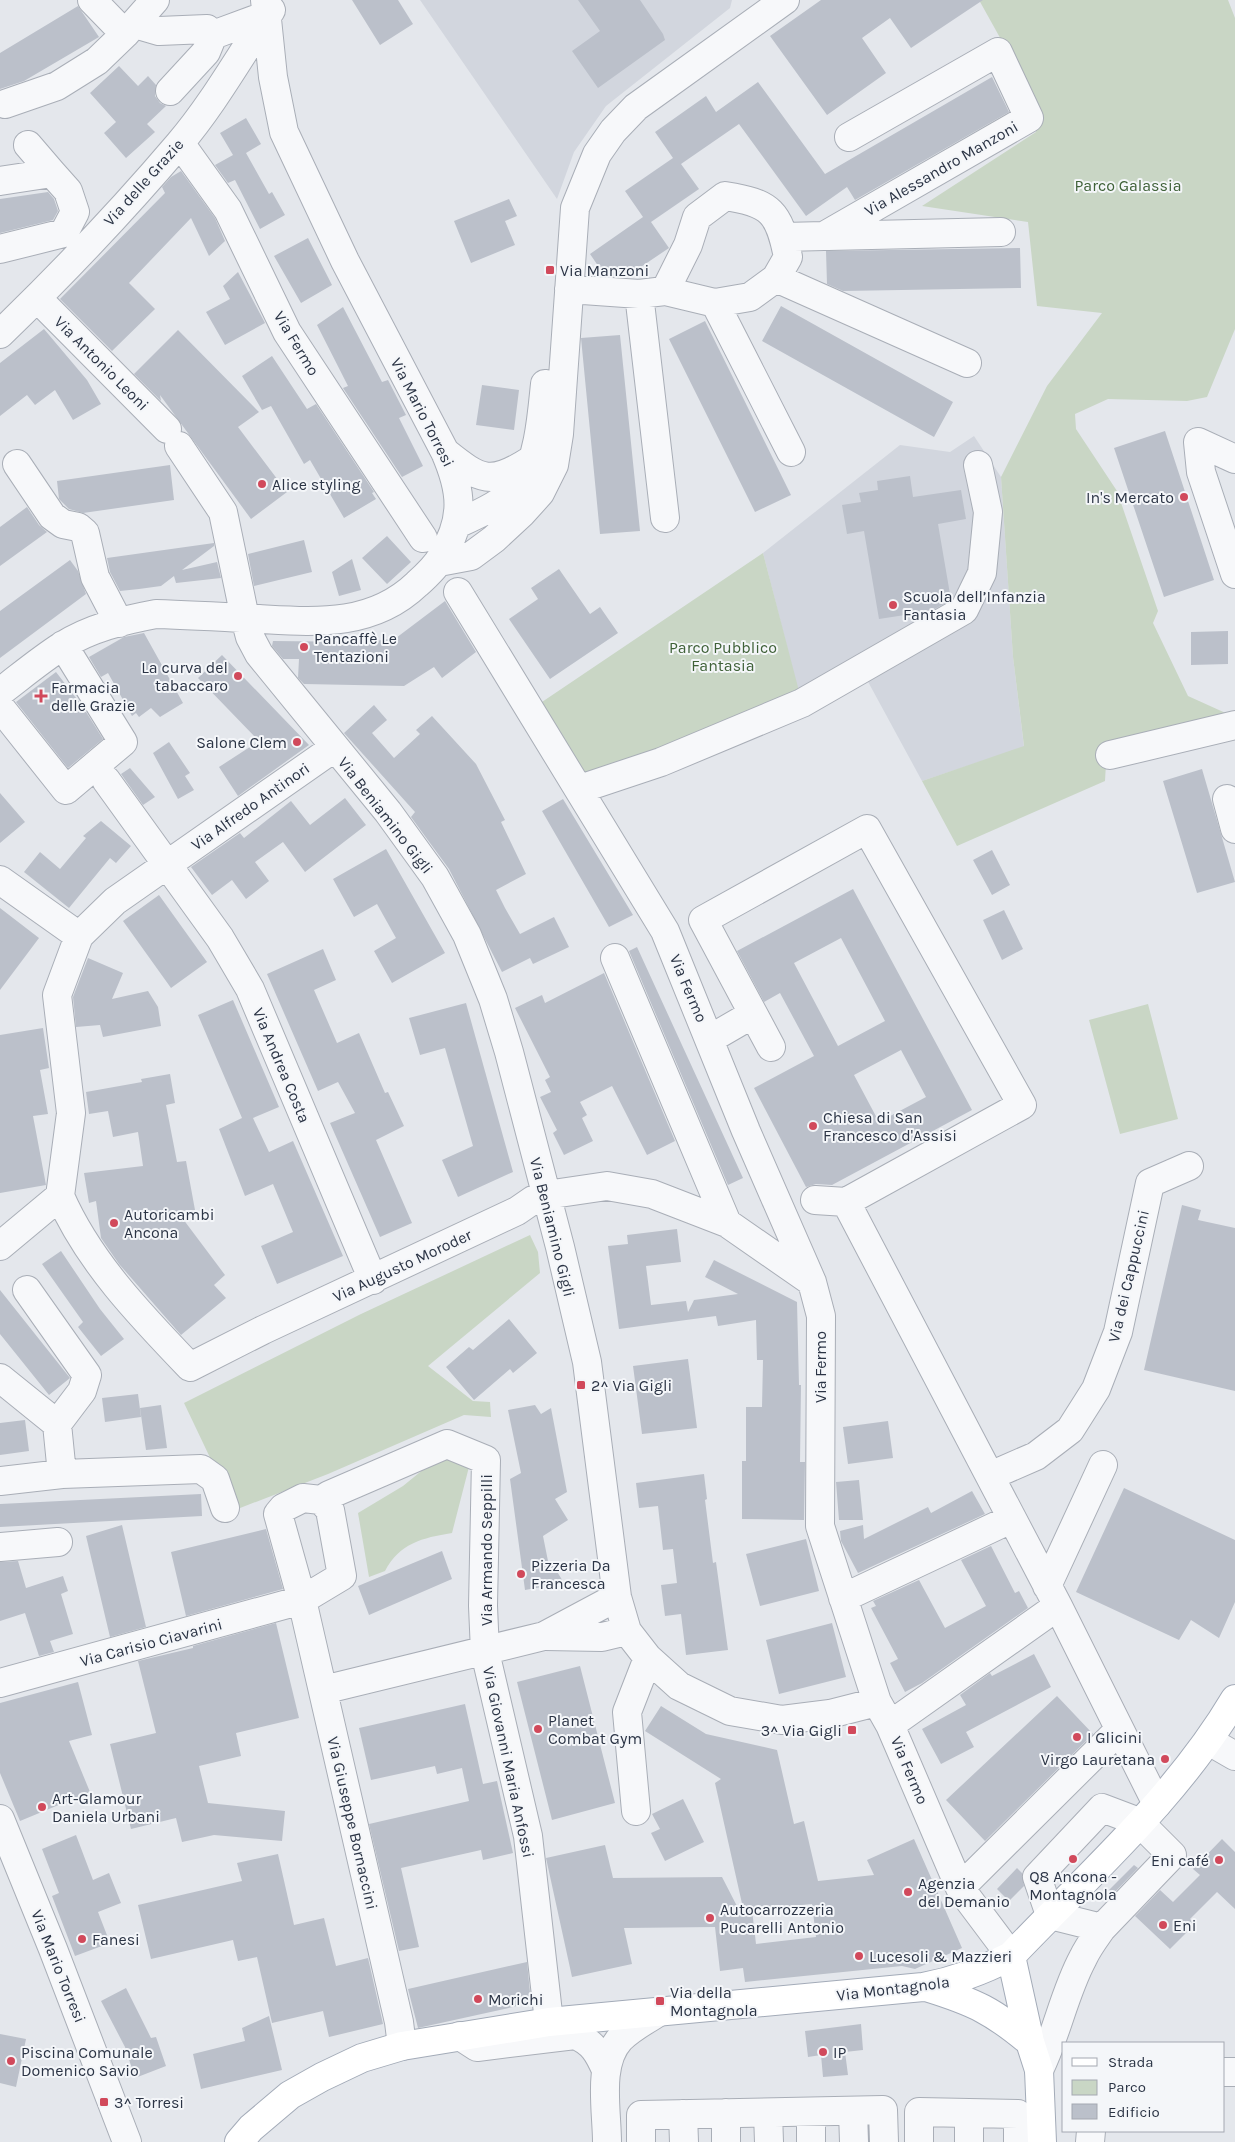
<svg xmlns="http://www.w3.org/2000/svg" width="1235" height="2142" font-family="Karla,sans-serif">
<rect width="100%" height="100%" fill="#e4e7ec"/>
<!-- built -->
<path fill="#d2d6de" d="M420 0H732L730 8 606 106 574 152 557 199Z
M974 436 1001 477 1013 657 1024 747 922 781 866 678 803 710 763 553 900 445 950 452Z"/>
<!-- green -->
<path fill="#c9d6c5" d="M979 0H1228L1235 18V329L1207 397 1187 401 1108 399 1075 414 1076 429 1117 491 1158 611 1153 623 1188 696 1230 715 1107 746 1105 781 957 846 922 781 1024 746 1013 657 1001 477 1047 386 1102 313 1037 306 1028 222 922 206 1036 132 1038 106Z
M763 553 799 691 687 742 581 778 539 704Z
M1148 1004 1178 1119 1120 1134 1089 1020Z
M530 1235 538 1252 540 1273 428 1366 473 1401 490 1402 491 1417 464 1415 328 1474 235 1510 184 1403 361 1314Z
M441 1455 470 1463 452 1533C422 1538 400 1543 385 1571L369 1577 358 1513 403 1486Z"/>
<!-- building -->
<path fill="#bbc0ca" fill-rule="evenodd" d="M352 0H398L413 24 380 45Z
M578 0H640L663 34 665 40 598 88 572 51 600 31Z
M821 0H983L911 48 890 18 862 38 886 73 827 115 770 36Z
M78 6 99 37 24 81 0 89V53Z
M119 66 138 86 148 76 156 85 155 96 160 103 166 106 147 124 155 132 126 158 104 133 116 122 90 93Z
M992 77 1009 112 855 200 847 187 806 216 739 124 681 164 699 189 651 222 669 248 626 277 605 276 590 254 643 217 625 191 673 158 655 132 706 96 716 112 758 82 825 174Z
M246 118 261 144 246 153 269 194 272 192 285 215 260 229 235 180 228 183 215 165 233 155 220 133Z
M181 171 215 218 225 241 209 256 191 218 129 283 155 309 112 351 60 299 165 193 162 187 171 177Z
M48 192 54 199 58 211 53 220 0 233V199Z
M509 199 517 216 505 221 515 245 471 263 454 221Z
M308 238 332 285 301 303 274 256Z
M1020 248 1021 288 843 291 827 284 826 251Z
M238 272 265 323 225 345 206 312 230 299 223 286Z
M781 306 953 402 934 437 762 341Z
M343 307 382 382 388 380 406 415 399 418 423 466 402 477 343 388 348 386 317 325Z
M705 321 791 495 755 512 669 339Z
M44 329 87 380 101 404 73 420 55 390 35 405 27 395 0 416V363Z
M178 330 259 412 238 427 287 492 251 519 160 395 161 401 134 374Z
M620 335 640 531 600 534 581 338Z
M272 356 307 409 316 404 374 492 372 493 376 499 344 518 310 460 304 464 271 406 262 410 242 376Z
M482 385 519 390 514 430 476 425Z
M1165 431 1214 580 1164 597 1114 448Z
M170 465 174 500 83 513 69 509 59 499 57 481Z
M910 476 913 497 961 490 966 519 938 524 951 600 931 611 879 619 864 531 847 534 842 505 861 502 859 493 878 490 877 481Z
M27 507 39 525 47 532 0 566V527Z
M387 536 411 562 387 584 362 558Z
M304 540 312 572 254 586 248 554Z
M214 543V546L182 570 217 562 221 578 176 583 174 576 161 586 139 589 120 591 110 572 107 558Z
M352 559 361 590 339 596 332 572Z
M70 560 78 571 86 594 0 658V611Z
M559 569 590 614 600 607 618 633 550 679 509 619 538 599 531 588Z
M445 601 476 652 442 678 434 667 404 686 304 684 298 678 299 659H283L272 646 273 641 368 642 396 638Z
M1228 631V664L1191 665V632Z
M144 633 183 703 160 717 151 708 139 717 136 713 132 716 108 673 101 677 89 657 124 637Z
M222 655 309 745 238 796 219 767 259 741 198 678Z
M56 672 83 707 103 739 68 768 16 702Z
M374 705 387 720 372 733 394 758 420 734 416 730 432 716 476 764 505 820 501 822 526 874 496 890 505 908 520 934 554 917 569 947 533 964 530 958 502 972 449 869 411 817 415 812 344 733Z
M169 742 190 773 185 776 194 790 178 799 153 753Z
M130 768 155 797 143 805 121 774Z
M1202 769 1235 882 1197 893 1163 781Z
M0 793 25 822 0 843Z
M345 798 366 825 305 872 283 842 255 862 269 881 246 899 232 880 212 895 191 867 240 833 244 838 291 801 310 825Z
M563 799 633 915 609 927 542 811Z
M101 821 131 846 116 863 110 858 69 908 24 872 40 852 60 869 86 838 83 836Z
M386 849 445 953 392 983 374 951 396 938 377 904 354 917 333 879Z
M992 850 1010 885 992 895 973 860Z
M853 889 972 1110 832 1185 816 1184 806 1187 754 1088 814 1056 780 993 764 1002 737 951ZM841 938 885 1021 838 1046 794 963ZM901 1050 926 1097 879 1122 854 1075Z
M159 895 207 962 171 988 123 921Z
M0 908 39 938 0 990Z
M1004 910 1023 949 1002 960 983 920Z
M637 947 743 1178 728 1185 629 951Z
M323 949 336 980 314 990 337 1043 359 1033 385 1093 388 1092 404 1126 376 1140 412 1223 380 1237 330 1123 355 1113 338 1082 318 1091 267 974Z
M88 958 123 973 112 999 148 991 158 1007 161 1026 103 1037 100 1025 76 1027 73 997Z
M604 973 675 1141 647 1155 612 1086 580 1102 587 1115 582 1118 593 1141 564 1155 553 1133 557 1130 540 1097 551 1092 545 1080 550 1077 515 1008 542 995 545 1003Z
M233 1000 279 1107 253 1118 269 1152 293 1141 343 1256 277 1284 261 1246 293 1232 273 1184 245 1196 219 1129 242 1118 198 1015Z
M466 1003 513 1172 458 1197 442 1160 473 1146 445 1048 420 1055 409 1018Z
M43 1028 49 1068 40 1070 48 1114 33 1116 46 1185 0 1193V1035Z
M170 1074 175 1103 166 1105 177 1162 186 1161 195 1210 177 1211 225 1275 214 1285 226 1298 181 1335 119 1264 101 1238 96 1201 89 1203 84 1173 143 1166 138 1132 113 1137 108 1111 89 1114 86 1092 142 1082 141 1079Z
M1182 1205 1201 1210 1198 1220 1235 1228V1391L1144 1370Z
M677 1229 681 1262 646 1266 651 1305 686 1301 688 1312 694 1300 738 1294 705 1277 714 1260 797 1302 799 1385H801L800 1462H805L804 1520 742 1519V1461H746V1407H762L763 1360H757L756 1320 718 1326 716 1316 619 1329 608 1246 628 1244 627 1235Z
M61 1251 100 1309 124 1339 101 1356 78 1327 83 1322 42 1264Z
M0 1290 70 1378 49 1395 0 1334Z
M509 1319 537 1353 513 1373 510 1369 474 1400 446 1367 469 1347 473 1350Z
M688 1359 697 1428 642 1434 633 1366Z
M138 1394 141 1417 105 1422 102 1398Z
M161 1405 167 1448 146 1450 140 1408Z
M535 1405 541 1414 551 1408 567 1492 555 1499 568 1520 543 1536 549 1566 553 1565 564 1583 525 1590 510 1479 521 1473 508 1410Z
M25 1420 29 1451 0 1455V1423Z
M888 1421 893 1458 848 1464 843 1427Z
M704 1474 707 1499 705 1500 713 1563 716 1562 728 1650 686 1655 681 1614 665 1616 661 1585 677 1583 673 1549 663 1550 658 1506 639 1508 636 1483Z
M859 1480 863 1520H839L836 1482Z
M1124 1488 1235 1540V1602L1219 1638 1191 1620 1179 1640 1076 1592Z
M972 1491 985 1514 858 1573 841 1541 840 1531 863 1525 864 1539 928 1507 931 1513Z
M201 1494 202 1516 0 1527V1504Z
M122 1525 146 1627 110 1637 86 1536Z
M266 1529 283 1589 186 1616 171 1552Z
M806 1539 819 1591 760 1606 746 1554Z
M991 1546 1015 1593 1019 1591 1028 1608 922 1683 905 1692 890 1663 898 1659 871 1608 876 1606 873 1601 919 1580 945 1628 986 1606 961 1560Z
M442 1551 452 1579 369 1615 358 1586Z
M18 1561 26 1588 63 1576 68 1591 61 1594 73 1634 50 1641 54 1652 39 1656 25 1613 0 1621V1562Z
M276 1623 299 1718 236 1733 241 1756 199 1766 208 1803 285 1811 282 1841 214 1835 182 1842 176 1818 131 1829 110 1744 156 1733 138 1661 193 1648V1646Z
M832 1623 846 1677 779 1694 766 1640Z
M1034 1654 1051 1687 966 1732 974 1747 941 1764 922 1729 966 1705 960 1695 990 1673 992 1676Z
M580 1666 615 1803 552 1820 517 1682Z
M78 1682 92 1735 69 1741 90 1792 20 1821 0 1773V1703Z
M1057 1696 1093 1734 985 1841 946 1800Z
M465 1704 483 1784 497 1781 513 1853 483 1860 481 1850 401 1868 419 1947 399 1951 369 1824 469 1801 462 1768 437 1774 435 1766 371 1780 359 1728Z
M661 1706 706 1734 777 1750 794 1824 804 1821 818 1881 874 1875 867 1860 914 1839 962 1948 915 1969 902 1966 745 1982 743 1968 720 1971 715 1927 624 1928 632 1964 572 1977 546 1858 605 1845 613 1878 722 1877 739 1910 743 1908 715 1783 721 1779 645 1731ZM812 1904 816 1937 756 1944 752 1910Z
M683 1799 704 1842 665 1861 651 1833 660 1829 652 1814Z
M76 1835 93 1880 109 1873 121 1903 98 1912 110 1943 75 1956 52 1896 59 1893 42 1849Z
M1222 1839 1235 1852V1909L1217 1892 1190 1919 1195 1924 1170 1949 1135 1916 1160 1890 1173 1902 1200 1875 1193 1869Z
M278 1854 294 1925 324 1918 336 1966 368 1958 383 2024 329 2037 323 2011 272 2023 257 1957 238 1961 233 1940 151 1959 138 1905 242 1881 237 1863Z
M1134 1865 1138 1868 1113 1894 1109 1890Z
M1017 1868 1022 1873 1024 1886 1009 1901 997 1889Z
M527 1962 531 2003 418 2028 408 1989Z
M126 1988 151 2038 156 2037 166 2066 135 2078 125 2047 101 2001Z
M269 2016 282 2070 201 2089 193 2054 245 2041 242 2028Z
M861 2024 863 2050 845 2052 848 2075 823 2077 821 2055 808 2057 805 2031Z
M0 2034 26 2039 16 2087 0 2083Z"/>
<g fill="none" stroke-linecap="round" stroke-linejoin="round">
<defs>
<path id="minor" d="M92 0 125 34 155 0
M135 24 159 31 207 29 213 35 206 52 170 91
M213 35 267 15
M5 104 57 86 97 61 125 34
M180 143 228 210 287 332 423 538
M28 145 52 173
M0 181 52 173 68 191 75 212 64 233 0 249
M828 236 1001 232
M784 237 824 236 1029 118 998 52 849 137
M776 278 967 363
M569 289 639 294 665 291 715 303 750 297 776 278 788 257C779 212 771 203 725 196L697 217 688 245 665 291
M639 294 665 518
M37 298 167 429
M715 303 791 452
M0 334C62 274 123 210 179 144 214 103 241 54 271 10
M179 446 223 512 245 618 250 637 259 654 388 812 435 877 467 935 493 999 509 1052 560 1247 587 1362 617 1597 627 1631 648 1658 679 1686 730 1711 782 1720 830 1714 877 1702
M445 452C481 481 491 486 531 460
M1235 459 1198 442 1201 472 1235 574
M17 464 52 516 63 524 78 527 85 533 95 577 119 623
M457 524C477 515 509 501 522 482 539 459 542 412 545 384
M439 562 471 556 494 539 522 513 540 493 554 465 559 434 575 208 597 154 613 131 636 107 785 0
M458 592 665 931 746 1131 812 1282 821 1316 820 1526 877 1702 890 1725 960 1888 1011 1956
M0 692C20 677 40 660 62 646 90 628 124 620 156 614 191 615 225 617 259 619 316 622 372 627 417 584 426 576 436 567 442 556 465 518 462 491 445 452L345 261 284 132 273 77 265 0
M0 707 66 790 123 742 63 645
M1110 755 1235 725
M106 780 220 938 250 989 373 1280
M580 789 661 762 802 703 964 610 982 573 988 512 978 465
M1227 799 1235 829
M0 880 79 936
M615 958 727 1223
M710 1039 753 1014
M771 1047 703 920 867 829 1022 1105 846 1202 815 1200
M60 1196C88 1261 141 1316 190 1367L263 1330 517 1211 533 1200 546 1195 607 1186 652 1194 727 1223 812 1282
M846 1202 1058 1606 1157 1804
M0 1246 60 1196 71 1113 57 995 79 936 115 901 334 748
M27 1290 87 1375 82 1391 57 1424 62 1474
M0 1378 57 1424
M990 1476 1036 1456 1070 1430 1096 1389 1118 1332 1150 1183 1189 1166
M0 1481 62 1474 201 1469 215 1479 225 1508
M303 1498 321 1500 330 1510 342 1576 302 1600 278 1514 283 1508Z
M321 1500 329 1495 447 1444 486 1460 483 1606 485 1652 528 1836 549 2022
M0 1547 58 1542
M1047 1586 1103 1465
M843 1598 1011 1519
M546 1636 602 1637 627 1631
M0 1683 302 1600 399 2022 402 2046
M323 1690 544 1636 617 1597
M890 1725 1058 1606
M1209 1741 1235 1756
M1102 1808 1139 1822 1172 1855 1102 1928 1050 1915 1037 1877Z
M636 1811 627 1712 648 1658
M0 1819 53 1949 127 2142
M960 1888 1118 1731
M460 2036 477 2047 575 2035C593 2042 599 2054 606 2070
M1039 2070C1057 2034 1064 1993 1083 1958 1088 1947 1095 1938 1102 1928
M1224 2072H1235
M853 2111 854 2142
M811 2112V2142
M726 2113V2142
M768 2113 769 2142
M969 2113 1018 2114V2142
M683 2114 684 2142
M607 2142C607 2110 597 2064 620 2039 631 2028 646 2020 659 2012
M641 2142V2115L883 2110 884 2142
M919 2142V2112L969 2113V2142
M1090 2142 1091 2131"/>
<path id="major" d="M1011 1956 1030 2042 1039 2070 1042 2142
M929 1988C974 2002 993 2011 1030 2042
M239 2142 251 2128 290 2095 322 2077 362 2058 402 2046 549 2022 923 1987C956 1981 982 1971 1011 1956 1089 1874 1177 1797 1235 1699"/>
</defs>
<!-- minor casing -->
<use href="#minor" stroke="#a9aeb7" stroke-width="30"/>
<!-- major casing -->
<use href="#major" stroke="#a3abb8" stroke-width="30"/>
<!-- minor -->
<use href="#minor" stroke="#f7f8fa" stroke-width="28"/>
<!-- major -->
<use href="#major" stroke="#fff" stroke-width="28"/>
</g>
<!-- markers -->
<g fill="#d1495b" stroke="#f4f6f9" stroke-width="2">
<rect x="545" y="265" width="10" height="10" rx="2.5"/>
<circle cx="262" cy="484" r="5"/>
<circle cx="1184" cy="497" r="5"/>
<circle cx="893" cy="605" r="5"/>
<circle cx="304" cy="647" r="5"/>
<circle cx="238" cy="676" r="5"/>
<path d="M38.5 688.5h5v5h5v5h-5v5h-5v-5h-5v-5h5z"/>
<circle cx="297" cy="742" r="5"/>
<circle cx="813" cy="1126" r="5"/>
<circle cx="114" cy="1223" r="5"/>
<rect x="576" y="1380" width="10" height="10" rx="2.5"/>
<circle cx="521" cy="1574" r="5"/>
<circle cx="538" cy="1729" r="5"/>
<rect x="847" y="1725" width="10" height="10" rx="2.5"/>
<circle cx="1077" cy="1737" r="5"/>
<circle cx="1165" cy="1759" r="5"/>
<circle cx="42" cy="1807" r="5"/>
<circle cx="1073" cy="1859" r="5"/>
<circle cx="1219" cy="1860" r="5"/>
<circle cx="908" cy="1892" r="5"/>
<circle cx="710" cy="1918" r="5"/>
<circle cx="1163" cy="1925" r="5"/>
<circle cx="82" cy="1939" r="5"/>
<circle cx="859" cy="1956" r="5"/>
<circle cx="478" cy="1999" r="5"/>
<rect x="655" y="1996" width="10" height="10" rx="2.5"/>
<circle cx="823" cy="2052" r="5"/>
<circle cx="11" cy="2061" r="5"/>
<rect x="99" y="2097" width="10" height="10" rx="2.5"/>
</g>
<g text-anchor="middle" stroke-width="4" stroke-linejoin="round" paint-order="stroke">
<!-- street labels -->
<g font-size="16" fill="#2b3445" stroke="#f4f6f9">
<text transform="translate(941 168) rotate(-30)" y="6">Via Alessandro Manzoni</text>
<text transform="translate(143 182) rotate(-48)" y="6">Via delle Grazie</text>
<text transform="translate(297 343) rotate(59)" y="6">Via Fermo</text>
<text transform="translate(102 363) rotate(45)" y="6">Via Antonio Leoni</text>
<text transform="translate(423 412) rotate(63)" y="6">Via Mario Torresi</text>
<text transform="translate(250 806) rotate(-35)" y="6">Via Alfredo Antinori</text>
<text transform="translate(386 815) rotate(52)" y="6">Via Beniamino Gigli</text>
<text transform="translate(689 988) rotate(67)" y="6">Via Fermo</text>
<text transform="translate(282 1065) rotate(67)" y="6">Via Andrea Costa</text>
<text transform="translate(553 1227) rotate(76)" y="6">Via Beniamino Gigli</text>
<text transform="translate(402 1265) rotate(-25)" y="6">Via Augusto Moroder</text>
<text transform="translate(1128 1276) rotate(-77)" y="6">Via dei Cappuccini</text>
<text transform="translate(820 1367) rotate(-90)" y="6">Via Fermo</text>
<text transform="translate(486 1550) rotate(-90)" y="6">Via Armando Seppilli</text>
<text transform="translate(151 1642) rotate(-15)" y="6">Via Carisio Ciavarini</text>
<text transform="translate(509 1762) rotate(78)" y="6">Via Giovanni Maria Anfossi</text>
<text transform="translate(910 1770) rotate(67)" y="6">Via Fermo</text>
<text transform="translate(353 1823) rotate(77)" y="6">Via Giuseppe Bornaccini</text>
<text transform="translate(59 1966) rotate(68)" y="6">Via Mario Torresi</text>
<text transform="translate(893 1988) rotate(-7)" y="6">Via Montagnola</text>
</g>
<!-- park labels -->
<g font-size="16" fill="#3f6138" stroke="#f4f6f9">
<text x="1128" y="191">Parco Galassia</text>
<text x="723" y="653">Parco Pubblico<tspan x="723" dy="18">Fantasia</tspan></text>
</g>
<!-- poi labels -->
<g font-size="16" fill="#2b3445" stroke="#f4f6f9" text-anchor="start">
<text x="560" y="276">Via Manzoni</text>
<text x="272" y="490">Alice styling</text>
<text x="1174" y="503" text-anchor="end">In's Mercato</text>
<text x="903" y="602">Scuola dell’Infanzia<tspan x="903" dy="18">Fantasia</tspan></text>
<text x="314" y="644">Pancaffè Le<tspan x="314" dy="18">Tentazioni</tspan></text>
<text x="228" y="673" text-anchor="end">La curva del<tspan x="228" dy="18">tabaccaro</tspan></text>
<text x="51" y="693">Farmacia<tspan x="51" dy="18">delle Grazie</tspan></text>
<text x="287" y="748" text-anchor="end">Salone Clem</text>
<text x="823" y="1123">Chiesa di San<tspan x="823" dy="18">Francesco d'Assisi</tspan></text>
<text x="124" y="1220">Autoricambi<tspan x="124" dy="18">Ancona</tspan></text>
<text x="591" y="1391">2^ Via Gigli</text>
<text x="531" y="1571">Pizzeria Da<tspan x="531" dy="18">Francesca</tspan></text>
<text x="548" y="1726">Planet<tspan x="548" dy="18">Combat Gym</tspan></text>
<text x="842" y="1736" text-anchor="end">3^ Via Gigli</text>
<text x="1087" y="1743">I Glicini</text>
<text x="1155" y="1765" text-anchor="end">Virgo Lauretana</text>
<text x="52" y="1804">Art-Glamour<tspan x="52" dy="18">Daniela Urbani</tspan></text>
<text x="1209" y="1866" text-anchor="end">Eni café</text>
<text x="1073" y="1882" text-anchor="middle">Q8 Ancona -<tspan x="1073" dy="18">Montagnola</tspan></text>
<text x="918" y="1889">Agenzia<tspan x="918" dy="18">del Demanio</tspan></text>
<text x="720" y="1915">Autocarrozzeria<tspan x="720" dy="18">Pucarelli Antonio</tspan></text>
<text x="1173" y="1931">Eni</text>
<text x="92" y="1945">Fanesi</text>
<text x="869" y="1962">Lucesoli &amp; Mazzieri</text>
<text x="670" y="1998">Via della<tspan x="670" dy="18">Montagnola</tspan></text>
<text x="488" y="2005">Morichi</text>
<text x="21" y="2058">Piscina Comunale<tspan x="21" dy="18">Domenico Savio</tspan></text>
<text x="833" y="2058">IP</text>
<text x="114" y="2108">3^ Torresi</text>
</g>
</g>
<!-- legend -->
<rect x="1062" y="2042" width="162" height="90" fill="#f4f6f9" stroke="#a4a8b1"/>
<rect x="1072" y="2058" width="25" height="8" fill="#ffffff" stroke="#a4a8b1"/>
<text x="1108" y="2067" font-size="15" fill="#2b3445">Strada</text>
<rect x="1072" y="2080" width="25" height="15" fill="#c9d6c5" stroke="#a4a8b1"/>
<text x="1108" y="2092" font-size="15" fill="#2b3445">Parco</text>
<rect x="1072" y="2104" width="25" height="15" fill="#bbc0ca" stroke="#a4a8b1"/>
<text x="1108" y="2117" font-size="15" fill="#2b3445">Edificio</text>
</svg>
